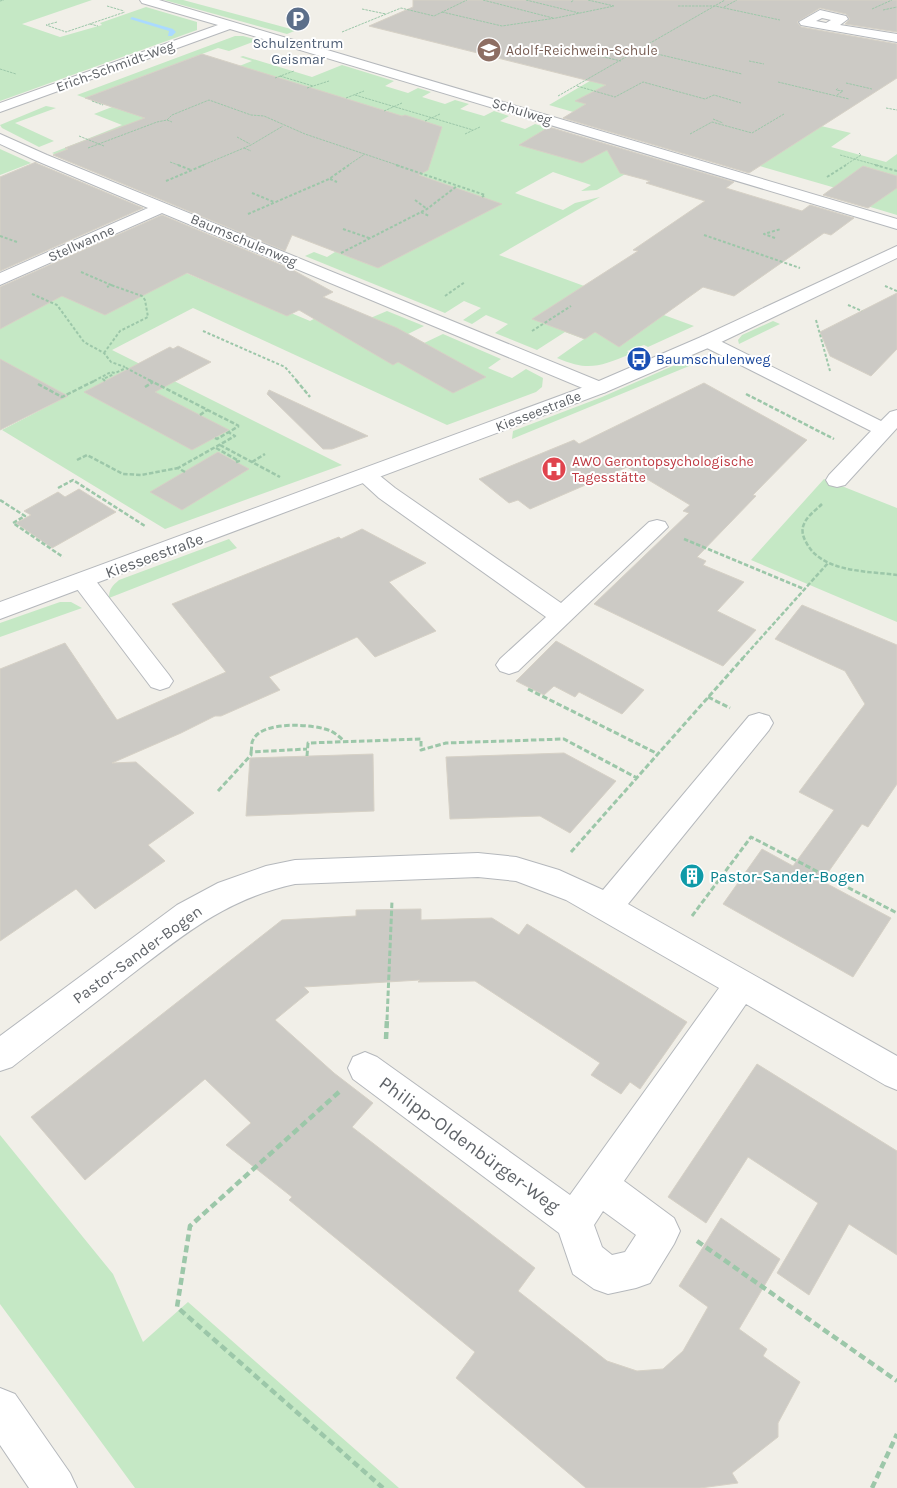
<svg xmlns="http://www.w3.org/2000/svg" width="897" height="1488" font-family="Karla,sans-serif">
<rect width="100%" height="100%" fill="#f1efe8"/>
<!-- green -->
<path fill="#c5e8c5" d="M0 0H92L22 24 60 37 102 25 100 23 146 7 197 22V30L0 101Z
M164 0H183L291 29 302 25 307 26 287 34Z
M235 36H243L258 40 229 51 218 48 85 98 77 95Z
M243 56 312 77 342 65 394 81 385 86 408 93 418 88 431 92 422 97 445 104 455 100 469 104 460 109 484 116 494 111 509 116 500 121 525 129 535 124 652 159 597 190 581 191 591 185 553 172 515 193 563 210 575 203 600 197 499 255 694 326 648 347 644 345 627 351 631 354C599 366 590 372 557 358L584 339 565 332 537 350 495 333 508 324 486 315 472 324 463 320 481 308 464 301 445 313 305 256 314 252 327 257 343 247 115 178 52 153 122 125 94 114 112 107 125 111 252 61 240 57Z
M612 68 772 146 785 150 803 138 808 123 851 133 831 147 886 162 897 154V215L847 200 846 191 549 105Z
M46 106 56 108 15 123 54 141 39 147 2 128 0 125Z
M0 149 31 163 0 175Z
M181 271 241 296 246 294 310 321 341 304 339 306 368 319 387 311 424 326 406 335 422 344 443 334 501 359 488 368 512 378 526 369 543 378 542 387 536 392 447 425 193 308 112 350 342 465 165 529 2 430 62 399 0 377V291Z
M773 321 780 324 739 344 738 340 742 335Z
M705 356 711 357 512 439 513 431 602 397 691 358Z
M824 479 897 508V622L751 560Z
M229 539 237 548 109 598C109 589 112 586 119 580Z
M60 602H71L82 608 0 637V623Z
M0 1135 113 1274 143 1342 188 1302 399 1488H135L0 1304Z"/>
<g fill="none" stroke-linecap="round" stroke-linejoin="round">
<!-- stream -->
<path fill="#aadaff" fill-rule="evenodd" d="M132 17 173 29 176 32 172 36H168L169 31 130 19Z"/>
</g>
<!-- building -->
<path fill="#cccac5" stroke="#d6d1c6" d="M413 0H897V32L845 24 850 19 846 14 820 8 797 22 801 27 897 44V78L749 173 563 118 586 104 575 101 606 85 369 26 413 7Z
M202 54 402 116 405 115 442 127 428 170 419 175 502 204 378 268 292 235 285 251 53 155 68 149 65 148 145 118 85 98Z
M549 127 734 182 726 188 802 211 810 205 854 218 831 235 824 233 734 296 703 287 619 347 595 332 585 339 532 319 638 251 633 250 705 201 646 183 650 181 620 173 607 150 582 163 519 145Z
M36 162V163L143 208 0 271V177Z
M863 166 897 176V188L868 208 823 195Z
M162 215 291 269 333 292 323 297 397 328 486 377 453 393 398 362 393 365 299 310 287 316 187 273 105 315 62 296 0 329V287Z
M897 293V349L871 376 830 356 820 332Z
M178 346 211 362 155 392 229 430 192 450 84 392 170 347 173 349Z
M0 359 68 396 0 430Z
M704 383 807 440 753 495 756 496 697 557 706 561 703 565 744 582 717 611 756 630 723 666 594 604 689 513 683 511 690 505 627 467 530 509 518 500 509 503 479 479 574 440 579 444Z
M269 390 368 436 332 449H323L267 394Z
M218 452 249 469 182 510 150 492Z
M79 489 116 512 52 548 16 523 31 515 24 511 58 492 65 497Z
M362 529 426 563 389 582 436 631 375 657 357 637 269 677 280 690 221 716H215L181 733 112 763 136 762 194 813 148 845 165 861 95 909 76 889 0 941V669L65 643 117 720 226 672 172 604 339 537 341 539Z
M802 605 897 645V784L868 827 862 824 822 881 891 918 853 977 723 904 762 849 793 866 834 810 799 792 865 704 845 671 775 639Z
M556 641 644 690 622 714 579 692 575 697 554 686 544 695 516 681Z
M564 753 616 781 570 833 540 816 450 819 446 757Z
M373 754 374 811 246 816 250 758Z
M421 909V920L492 918 519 935 527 924 687 1022 640 1089 630 1082 621 1094 591 1075 600 1063 475 981 418 982 420 980 304 987 309 992 275 1020 334 1073 373 1103 352 1127 535 1268 518 1291 607 1361 637 1371 663 1369 683 1351 708 1307 679 1286 721 1218 780 1259 739 1329 767 1349 763 1356 800 1382 778 1423V1437L732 1473 738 1483 700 1488H586L456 1378 475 1352 289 1200 292 1197 226 1145 251 1123 205 1079 85 1180 31 1117 282 920 356 916V910Z
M757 1064 897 1151V1255L849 1224 809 1295 777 1273 818 1203 748 1157 706 1223 668 1197Z"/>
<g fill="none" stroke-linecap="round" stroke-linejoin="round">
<defs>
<path id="minor" d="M140 0H159L897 219V229L230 29 0 112V103L218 25 142 3Z
M820 10 846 16 848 19 840 25 897 34V42L801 25 799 22ZM822 18 831 20 826 23 816 21Z
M0 134 47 155 606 384 609 388 606 392 599 394 592 392 162 213 0 285V273L148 208 37 161 0 144Z
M708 335 881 421 890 412 897 410V428L845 485 837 487 829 485 826 480 829 475 871 431 701 345 699 341 701 337Z
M366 469 374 471 395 488 561 603 649 522 657 520 665 522 668 527 518 671 509 674 500 671 496 665 500 659 546 617 379 498 355 476 358 471Z
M83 573 92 576 169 675 173 681 169 687 160 690 151 687 71 581 74 576Z
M759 713 769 716 773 723 769 730 628 904 897 1056V1090L885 1085 746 1004 624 1181 674 1218 680 1231 674 1244 650 1283 636 1288 608 1294 594 1289 573 1274 559 1233 353 1079 348 1068 353 1057 365 1052 377 1057 570 1195 719 988 566 900 516 881 478 877 295 884C225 899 182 936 127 978 89 1008 50 1037 12 1067L0 1071V1036L177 905 218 883 266 866 295 860 478 853 516 857 559 870 603 890 749 716ZM603 1211 636 1235 625 1252 612 1255 602 1247 594 1225Z
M0 1388 15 1394 70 1473 77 1488H29L0 1445Z"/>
<path id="tertiary" d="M897 246V258L715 345 606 392 0 619V602L592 384 701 337Z"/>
</defs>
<!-- minor casing -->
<use href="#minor" stroke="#b5b8bc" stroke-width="2"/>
<!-- tertiary casing -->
<use href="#tertiary" stroke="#b5b8bc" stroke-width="2"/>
<!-- path-far4 -->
<path stroke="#9cc7a9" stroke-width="1" stroke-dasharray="2.5 1" stroke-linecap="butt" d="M483 0 553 18
M526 0 579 13
M0 1 4 0
M571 2 574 0
M107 6 124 11
M678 6H715L780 20
M724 7 737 0
M362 9 386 14
M872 9 892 0
M883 10 897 7
M442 12 502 26 556 18 614 6 588 0
M57 22 46 25 66 32 125 12
M90 24 98 26
M342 32 401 8 434 16 467 0
M561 47 621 61
M640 50 742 74
M749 61 764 64
M0 69 16 74
M280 76 313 86
M275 78 294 71
M778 82 849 99
M846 83 872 89
M577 86 615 97 643 82 705 99 714 95 741 103
M307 88 329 81
M355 95 473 130
M837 95 843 91 836 90 838 88
M558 96 725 0
M346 98 364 91
M92 101 103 105
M886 108 897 110
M384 111 402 103
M713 119 723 123
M167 120 172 115 209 100 251 115 264 116 305 134 400 166
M425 121 440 114
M465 134 480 127
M690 134 712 122 752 133 784 114
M79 136 104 146
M237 137 250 144
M88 148 157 122 167 120 172 122
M244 148 251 151
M840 155 880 166
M170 162 181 166
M201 166 251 145 283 126
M347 166 365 154
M844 166 861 155 859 153"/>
<!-- path-far3 -->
<path stroke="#9cc7a9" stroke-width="2" stroke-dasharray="3 2" stroke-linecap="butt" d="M178 165 191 170
M396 165 485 195 482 197
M875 165 897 171
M827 177 846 165
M330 179 337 182
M166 181 204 165
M252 193 274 202
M415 200 427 209
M421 212 429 216
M248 214 329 179 349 165
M343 229 369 238
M704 235 800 268
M0 236 17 242
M775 238 764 234 781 229
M341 253 427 209 457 186
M81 272 111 285 107 287
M885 286 897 291
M32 294 57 305 84 342 104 353 111 362 125 367
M445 296 465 282
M848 305 862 311
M816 320 830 371
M203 331 285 367 297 381
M532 331 571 306
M104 353 120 331 148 317 145 300 142 296 111 285
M94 381 111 372 115 373 126 368 151 381
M105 381 103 379 114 374"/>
<!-- path-far2 -->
<path stroke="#9cc7a9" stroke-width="2.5" stroke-dasharray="4.5 2" stroke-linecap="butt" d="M149 380 239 426
M296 380 310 397
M38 384 62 397 96 380
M145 387 153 382
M746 394 834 439
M200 415 207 410
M215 438 217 439 239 426
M220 445 280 477
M216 448 239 461 236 462
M77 460 87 455 123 474 141 475 178 468
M252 462 265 454
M185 472 178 468 235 436 228 432
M58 488 73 480 145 526
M0 500 25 516 13 523 63 557
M822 504C816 510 807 516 804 524 801 530 803 537 806 542 821 573 869 571 897 575
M684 539 804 589
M742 659 828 563"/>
<!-- path-far1 -->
<path stroke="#9cc7a9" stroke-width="3" stroke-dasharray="5.5 2.5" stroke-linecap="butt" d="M528 689 658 754
M708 697 730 708
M251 752C252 749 251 743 253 740 262 720 315 724 331 731 336 734 340 737 344 741
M307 756 308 743 421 739V750L446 743 564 739 637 778
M218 791 251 755V752L307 749
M571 852 743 658
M692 916 751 837 897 913
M387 1020 392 901"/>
<!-- path -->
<path stroke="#9cc7a9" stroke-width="4.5" stroke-dasharray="7 4" stroke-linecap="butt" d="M386 1039 387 1019
M339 1092 190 1226 177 1307 383 1488
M697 1241 897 1381
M872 1488 897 1434"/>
<!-- minor -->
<use href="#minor" fill="#fff" fill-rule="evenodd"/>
<!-- tertiary -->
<use href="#tertiary" fill="#fff" fill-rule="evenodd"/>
</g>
<!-- icons -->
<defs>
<symbol id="parking-disc" viewBox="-11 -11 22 22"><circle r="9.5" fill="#5c6f8a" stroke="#fff"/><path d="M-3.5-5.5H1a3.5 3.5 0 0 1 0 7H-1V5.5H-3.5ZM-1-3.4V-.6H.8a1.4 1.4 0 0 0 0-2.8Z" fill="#fff"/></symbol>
<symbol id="school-disc" viewBox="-11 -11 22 22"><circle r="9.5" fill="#8d6e63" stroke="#fff"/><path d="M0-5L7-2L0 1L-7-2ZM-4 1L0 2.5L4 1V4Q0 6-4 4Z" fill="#fff"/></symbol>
<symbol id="bus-disc" viewBox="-11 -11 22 22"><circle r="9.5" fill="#1a4fb4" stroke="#fff"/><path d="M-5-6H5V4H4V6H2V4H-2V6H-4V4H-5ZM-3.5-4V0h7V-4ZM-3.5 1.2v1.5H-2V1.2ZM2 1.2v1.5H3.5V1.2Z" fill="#fff"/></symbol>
<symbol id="hospital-disc" viewBox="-11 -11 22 22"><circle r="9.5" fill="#e0444e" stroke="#fff"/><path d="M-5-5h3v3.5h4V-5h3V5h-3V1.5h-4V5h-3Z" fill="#fff"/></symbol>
<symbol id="building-disc" viewBox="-11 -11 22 22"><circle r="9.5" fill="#0f9aa8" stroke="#fff"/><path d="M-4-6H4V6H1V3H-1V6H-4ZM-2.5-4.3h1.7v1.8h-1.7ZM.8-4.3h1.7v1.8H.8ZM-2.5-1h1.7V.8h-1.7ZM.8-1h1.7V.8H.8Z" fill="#fff"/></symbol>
</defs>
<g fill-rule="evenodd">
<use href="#parking-disc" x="284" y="5" width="28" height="28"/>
<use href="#school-disc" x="475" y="36" width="28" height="28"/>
<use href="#bus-disc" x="625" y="345" width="28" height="28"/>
<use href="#hospital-disc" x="540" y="455" width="28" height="28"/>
<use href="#building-disc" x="678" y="862" width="28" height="28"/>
</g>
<g text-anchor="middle" stroke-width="4" stroke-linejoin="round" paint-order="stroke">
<!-- far-service labels -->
<g font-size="14" fill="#4e5e75" stroke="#fff">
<text x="298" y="48">Schulzentrum<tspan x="298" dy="16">Geismar</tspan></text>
</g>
<!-- far-education labels -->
<g font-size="14" fill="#785e54" stroke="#fff" text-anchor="start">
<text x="506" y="55">Adolf-Reichwein-Schule</text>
</g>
<!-- far-street labels -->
<g font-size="14" fill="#5f6368" stroke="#fff">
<text transform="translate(115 66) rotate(-20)" y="5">Erich-Schmidt-Weg</text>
<text transform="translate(522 111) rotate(17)" y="5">Schulweg</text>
<text transform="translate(244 240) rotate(23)" y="5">Baumschulenweg</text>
<text transform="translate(81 243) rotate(-24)" y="5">Stellwanne</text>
<text transform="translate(538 411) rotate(-21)" y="5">Kiesseestraße</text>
</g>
<!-- far-transit labels -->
<g font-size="14" fill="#164399" stroke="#fff" text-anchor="start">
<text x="656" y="364">Baumschulenweg</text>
</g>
<!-- far-health labels -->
<g font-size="14" fill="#be3a42" stroke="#fff" text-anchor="start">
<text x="572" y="466">AWO Gerontopsychologische<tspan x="572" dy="16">Tagesstätte</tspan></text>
</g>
<!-- street labels -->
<g font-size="16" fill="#5f6368" stroke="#fff">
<text transform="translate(154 555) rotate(-20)" y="6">Kiesseestraße</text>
<text transform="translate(137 954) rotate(-36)" y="6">Pastor-Sander-Bogen</text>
</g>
<!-- culture labels -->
<g font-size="16" fill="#0d838f" stroke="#fff" text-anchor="start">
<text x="710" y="882">Pastor-Sander-Bogen</text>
</g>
<!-- near-street labels -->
<g font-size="19" fill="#5f6368" stroke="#fff">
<text transform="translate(470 1144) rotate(36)" y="7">Philipp-Oldenbürger-Weg</text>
</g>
</g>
</svg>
